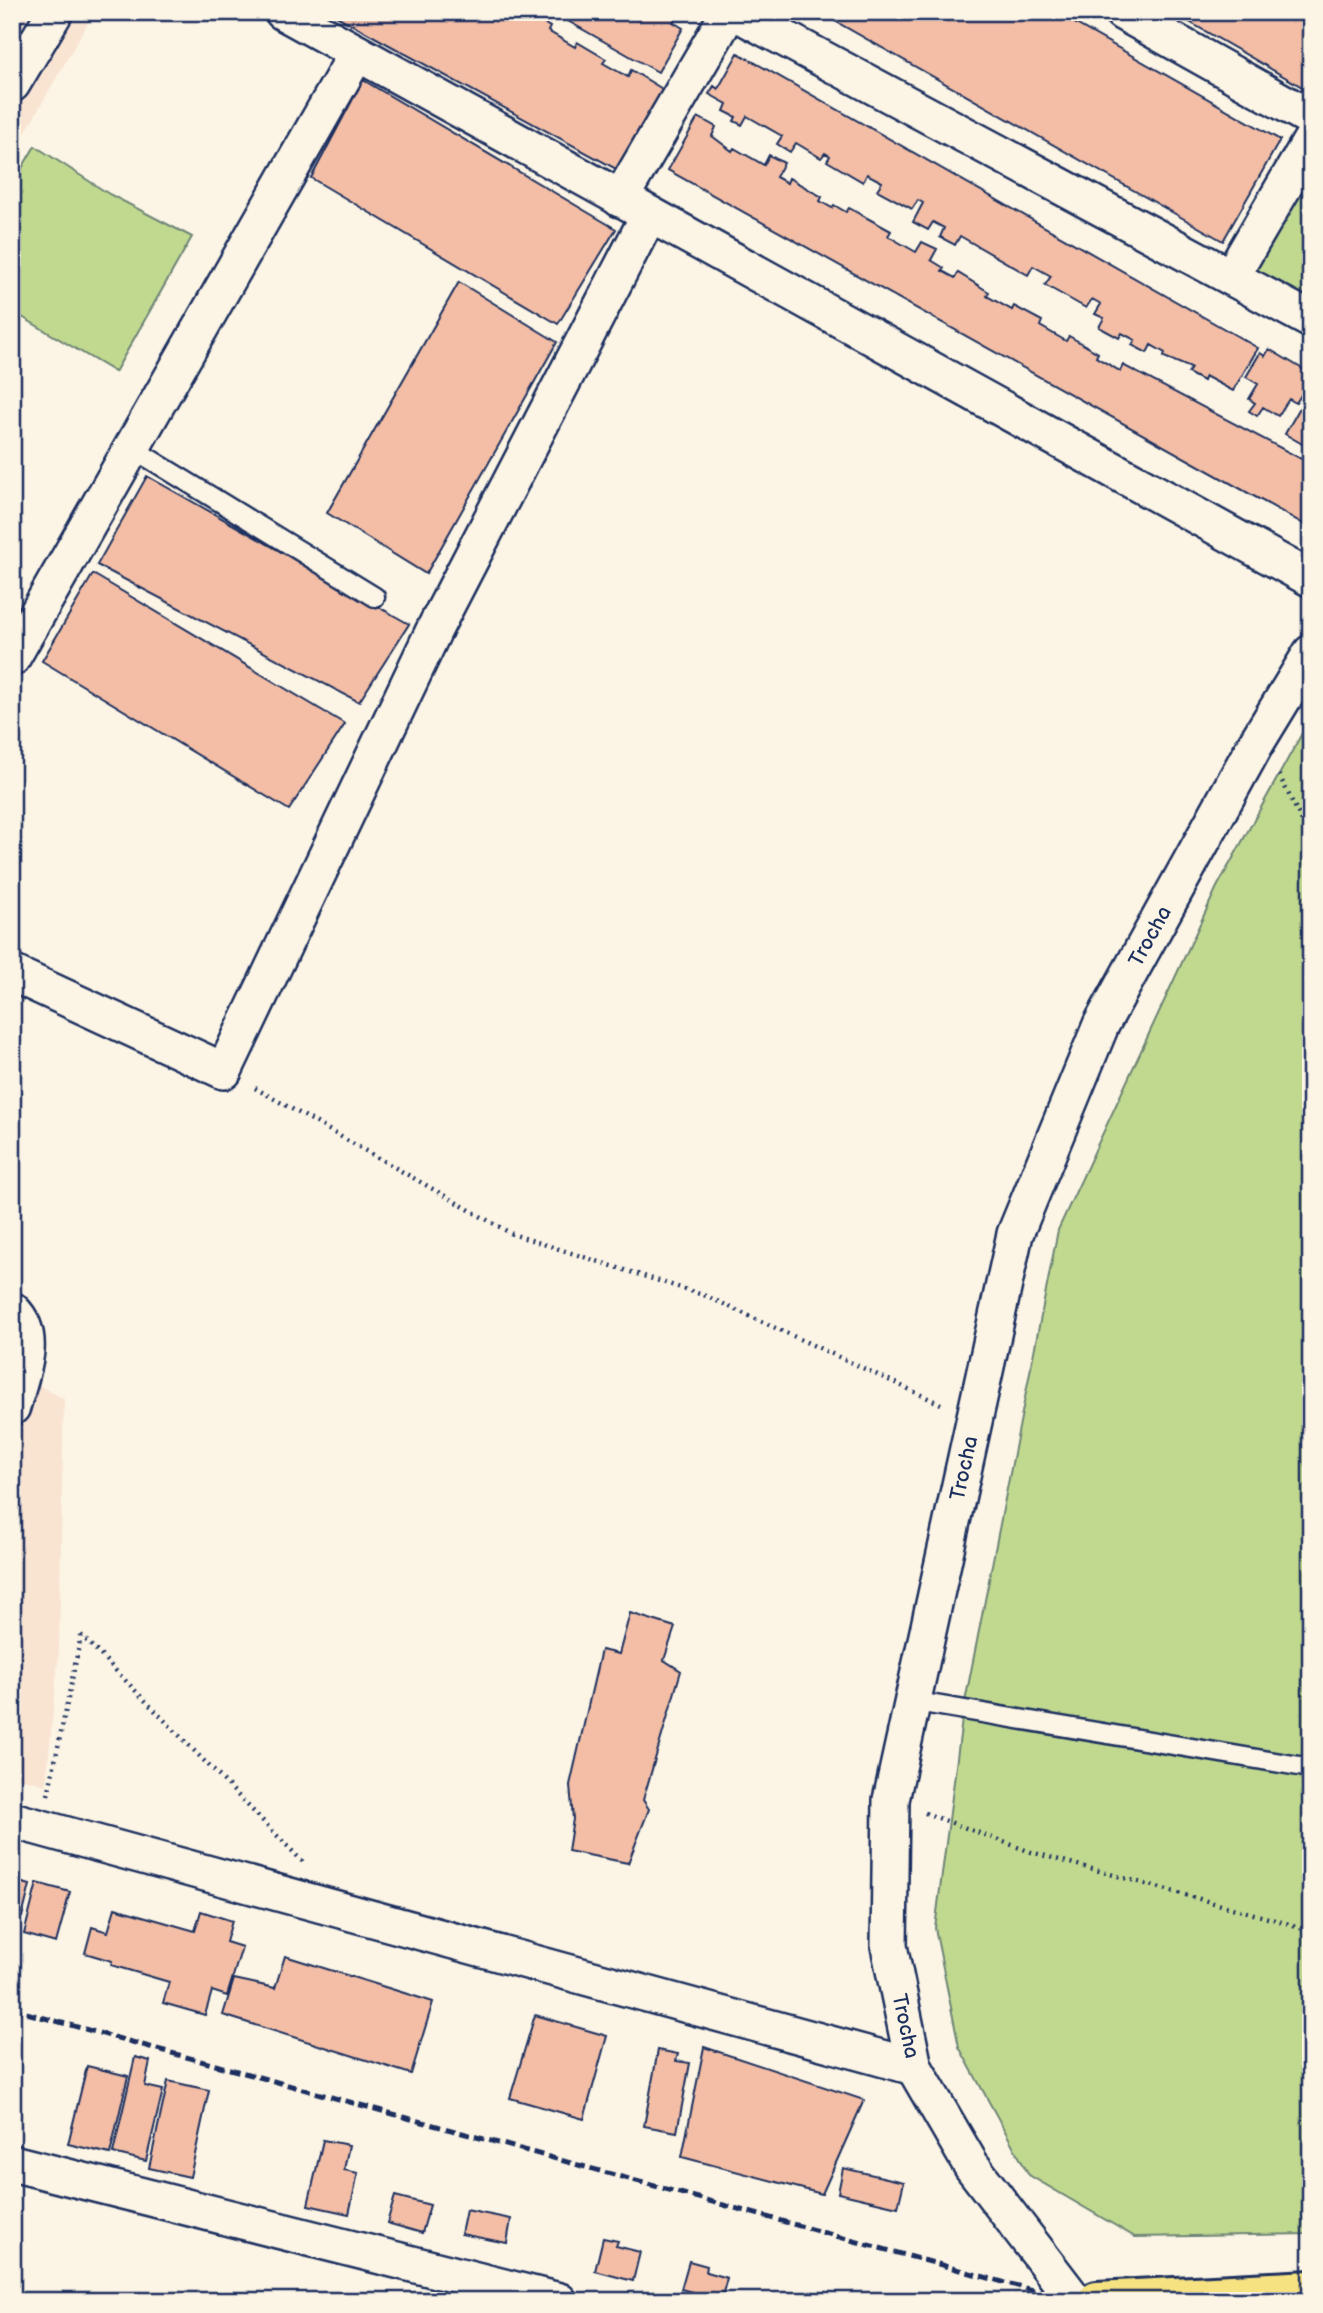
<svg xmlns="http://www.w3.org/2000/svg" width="1323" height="2313" font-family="'Balsamiq Sans',sans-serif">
<rect width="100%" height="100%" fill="#fcf5e5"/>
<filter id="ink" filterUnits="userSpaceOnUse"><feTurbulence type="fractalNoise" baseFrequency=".0143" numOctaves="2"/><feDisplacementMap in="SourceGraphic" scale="14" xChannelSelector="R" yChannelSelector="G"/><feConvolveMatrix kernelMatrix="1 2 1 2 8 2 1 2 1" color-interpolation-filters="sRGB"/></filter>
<g filter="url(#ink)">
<!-- built -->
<path fill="#f9e4d2" d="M12 12H94L12 156Z
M12 1370 64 1399 59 1651 46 1785 12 1776Z"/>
<!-- green -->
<path fill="#c1d98f" stroke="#6e8476" stroke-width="2" d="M35 146 109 194 192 237 115 372 12 311V185Z
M1311 158V320L1231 277Z
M1311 717V2234L1135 2237 1029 2175 959 2047 935 1928 963 1712 1058 1230 1217 887Z"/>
<!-- building -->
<path fill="#f3bea5" stroke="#1b2f5e" stroke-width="2" d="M329 12H514L520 16 524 12 550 27 548 31 575 47 577 42 606 59 603 63 628 77 631 70 664 90 616 169Z
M552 12H672L678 15 673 22 683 28 658 72Z
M819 12H1055L1280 140 1223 241Z
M1172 12H1303L1311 17V92Z
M738 53 1258 348 1233 391 1205 376 1203 381 1188 373 1191 368 1164 357 1165 353 1151 345 1147 353 1132 345 1135 340 1122 333 1119 338 1099 327 1104 318 1095 314 1101 304 1092 299 1086 308 1045 285 1051 276 1033 266 1028 275 960 236 955 245 940 237 944 228 933 222 928 230 913 222 923 203 918 200 912 209 877 190 882 182 867 174 863 182 827 161 830 156 825 153 821 158 796 143 790 152 777 144 782 136 747 116 742 125 734 121 736 117 724 111 727 104 709 94 714 86 718 89Z
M363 80 616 229 558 324 311 178Z
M698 117 716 127 712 136 732 151 734 148 764 165 769 155 784 163 776 177 787 183 789 178 822 197 820 201 832 208 834 205 846 212 849 208 891 231 888 236 916 252 922 242 937 249 931 260 944 268 942 271 955 278 958 273 989 292 987 296 1012 310 1014 306 1042 321 1040 326 1066 341 1069 336 1098 353 1096 357 1120 371 1123 365 1311 464V528L668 170Z
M459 282 557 342 426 574 327 513Z
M1269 349 1311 374V379L1296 403 1289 399 1278 416 1263 407 1257 416 1249 411 1255 403 1249 399 1258 384 1246 377 1260 353 1265 356Z
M1311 388V449L1285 434Z
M147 476 409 624 359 702 97 565Z
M93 574 345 724 289 810 42 661Z
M630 1613 675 1627 664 1660 681 1671 643 1800 649 1809 628 1863 568 1851 573 1819 570 1785 601 1650 619 1654Z
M12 1880 30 1885 22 1917 12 1915Z
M37 1883 70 1892 56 1943 24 1934Z
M115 1908 195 1931 201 1911 232 1921 226 1942 242 1947 227 1996 212 1991 205 2015 163 2003 169 1982 111 1965 112 1961 85 1953 92 1927 108 1932Z
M285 1956 433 2002 411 2074 223 2015 234 1979 275 1988Z
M535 2015 607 2036 584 2119 510 2098Z
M704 2047 864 2100 822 2194 682 2157Z
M658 2050 678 2054 676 2061 690 2063 677 2132 644 2126Z
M135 2057 150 2061 145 2086 163 2090 146 2161 113 2153Z
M87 2066 128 2076 110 2154 68 2144Z
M168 2081 209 2090 190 2177 149 2168Z
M323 2140 349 2145 344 2170 358 2173 349 2214 308 2205Z
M843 2168 904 2182 898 2207 838 2193Z
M395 2196 430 2205 422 2233 387 2223Z
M466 2210 511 2219 507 2243 461 2234Z
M603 2238 618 2241 616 2246 640 2252 633 2281 595 2271Z
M689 2261 707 2266 706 2272 727 2278 721 2300 681 2289Z"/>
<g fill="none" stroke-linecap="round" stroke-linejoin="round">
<defs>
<path id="service" d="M132 448 375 597
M911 1701 1311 1768"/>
<g id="minor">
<path d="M283 12 1311 579"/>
<path d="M735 12 1311 320"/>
<path d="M1122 12 1311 118"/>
<path d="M12 84 55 12"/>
<path d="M620 199 729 12"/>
<path d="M1231 277 1311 140"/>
<path d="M12 658 357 53"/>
<path d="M12 973 224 1071 435 628 649 215"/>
<path d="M12 1310C39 1336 21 1374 12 1407"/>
<path d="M12 1820 914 2067"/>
<path d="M12 2163 559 2301"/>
<path id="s1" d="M1075 2301 971 2165 914 2067 889 1946 891 1800 1015 1234 1101 1025 1255 745 1311 653"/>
</g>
<path id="primary" d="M1097 2301 1311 2290"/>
</defs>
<!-- service casing -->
<use href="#service" stroke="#1b2f5e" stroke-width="23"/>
<!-- minor casing -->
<use href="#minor" stroke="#1b2f5e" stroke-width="40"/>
<!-- primary casing -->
<use href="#primary" stroke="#1b2f5e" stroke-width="44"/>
<!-- path -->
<path stroke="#1b2f5e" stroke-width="4.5" stroke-dasharray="2 5" stroke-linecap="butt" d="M1279 775 1304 825 1311 830
M255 1088 512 1234 706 1296 941 1404
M81 1635 303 1862
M48 1795 81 1636
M925 1813 1031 1852 1311 1930"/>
<!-- service -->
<use href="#service" stroke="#fcf5e5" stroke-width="18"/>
<!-- minor -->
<use href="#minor" stroke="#fcf5e5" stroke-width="35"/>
<!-- primary -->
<use href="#primary" stroke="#f7e281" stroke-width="38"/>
<!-- rail -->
<path stroke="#1b2f5e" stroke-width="5" stroke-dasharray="10 5" stroke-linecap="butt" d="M12 2009 1072 2301"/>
</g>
</g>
<g text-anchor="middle" stroke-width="7" stroke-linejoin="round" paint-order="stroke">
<!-- street labels -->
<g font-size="21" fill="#1b2f5e" stroke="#fcf5e5">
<text dy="7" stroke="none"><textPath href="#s1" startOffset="1461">Trocha</textPath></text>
<text dy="7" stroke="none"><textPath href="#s1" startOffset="894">Trocha</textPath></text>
<text transform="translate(906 2026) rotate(78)" y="7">Trocha</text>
</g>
</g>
<!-- margin -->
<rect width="1323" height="2313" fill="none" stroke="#fcf5e5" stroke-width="42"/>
<rect x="21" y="21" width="1281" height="2271" fill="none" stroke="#1b2f5e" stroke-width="2.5" filter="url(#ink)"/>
</svg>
